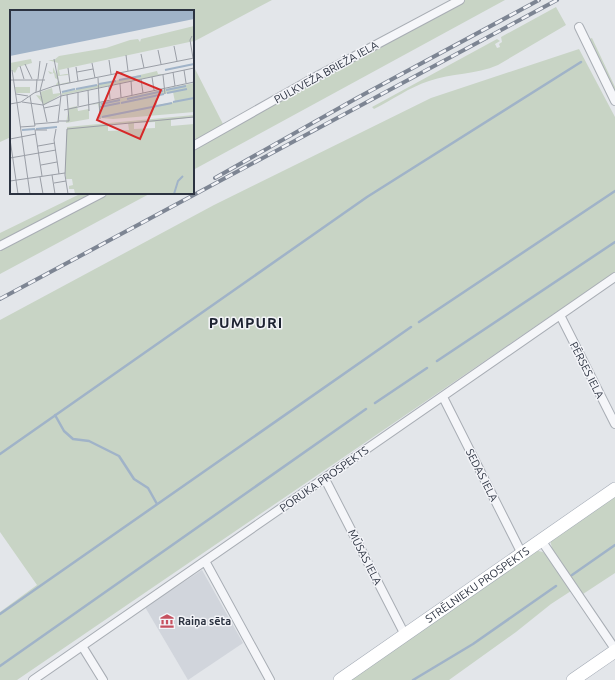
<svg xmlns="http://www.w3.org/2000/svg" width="615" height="680" font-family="Ubuntu,sans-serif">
<rect width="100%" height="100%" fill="#e3e6ea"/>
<!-- built -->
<path fill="#d1d5dc" d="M202 570 243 643 188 680 145 607Z"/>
<!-- green -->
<path fill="#c8d4c5" d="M0 0H272L193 42V11H11V137L0 142Z
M453 0H505L193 170V65L223 124Z
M556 7 566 25 498 65C476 75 451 73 429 81 410 87 392 100 374 109L372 107 497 39 500 41 495 44 497 48 500 47 499 44 502 42 501 37Z
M592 38 615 87V93L589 39Z
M579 49 615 117V272L17 680H0V612L37 585 0 532V320L214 205 431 98Z
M82 193H151L0 274V233Z
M615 495V573L583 594 553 552 550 540Z
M534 550 543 552 547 556 571 591 551 604 516 632 449 680H349Z"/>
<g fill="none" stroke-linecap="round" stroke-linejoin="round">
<!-- stream -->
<path stroke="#a0b3c8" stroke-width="2.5" d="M419 322 615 191
M437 361 615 242
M375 403 427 368
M55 415 64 431 73 439 89 441 119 456 134 479 148 488 157 504
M0 454 367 197 581 62
M572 575 615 545
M0 614 411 327
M0 666 366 409
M413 680 473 644 556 586"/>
<defs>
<path id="minor" d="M579 27 615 101
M193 146 308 81 460 0
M0 246 102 193
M560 315 615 424
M443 397 522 554
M325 479 405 635
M541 540 615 649
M205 561 270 680
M82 646 103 680
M33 680 615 277"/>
<g id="primary">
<path id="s1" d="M340 680 615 489"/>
<path d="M573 680 615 651"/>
</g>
</defs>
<!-- minor casing -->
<use href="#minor" stroke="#a8adb4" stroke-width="10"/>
<!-- primary casing -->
<use href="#primary" stroke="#a3aab5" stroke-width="14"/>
<!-- minor -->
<use href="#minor" stroke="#f5f6f9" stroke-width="8"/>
<!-- primary -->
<use href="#primary" stroke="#fff" stroke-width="13"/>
<defs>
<path id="rail" d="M215 178 357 98 539 0
M0 299 557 0"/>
</defs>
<!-- rail casing -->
<use href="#rail" stroke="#7d8593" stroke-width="4"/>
<!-- rail -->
<use href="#rail" stroke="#f3f4f8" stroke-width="2.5" stroke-dasharray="8" stroke-linecap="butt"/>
</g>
<!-- icons -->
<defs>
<symbol id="museum-bare" viewBox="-9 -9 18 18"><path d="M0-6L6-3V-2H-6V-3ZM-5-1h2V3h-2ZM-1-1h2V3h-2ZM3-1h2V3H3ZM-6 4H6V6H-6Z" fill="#c65160" stroke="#f3f4f8" stroke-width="2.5" paint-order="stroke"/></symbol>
</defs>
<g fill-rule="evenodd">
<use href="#museum-bare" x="157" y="611" width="20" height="20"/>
</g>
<g text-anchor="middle" stroke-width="3" stroke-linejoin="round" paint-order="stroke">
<!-- street labels -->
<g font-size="11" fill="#2c3341" stroke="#f3f4f8">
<text transform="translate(326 72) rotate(-29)" y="4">PULKVEŽA BRIEŽA IELA</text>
<text transform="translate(587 370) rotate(63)" y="4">PĒRSES IELA</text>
<text transform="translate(482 475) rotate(63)" y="4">SEDAS IELA</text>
<text transform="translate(324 479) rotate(-35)" y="4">PORUKA PROSPEKTS</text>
<text transform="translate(365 557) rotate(63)" y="4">MŪSAS IELA</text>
<text dy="4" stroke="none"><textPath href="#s1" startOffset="167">STRĒLNIEKU PROSPEKTS</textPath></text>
</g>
<!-- poi labels -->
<g font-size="11" font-weight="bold" fill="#2c3341" stroke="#f3f4f8" text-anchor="start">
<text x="178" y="625">Raiņa sēta</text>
</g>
<!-- district labels -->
<g font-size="15" font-weight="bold" letter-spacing="1" fill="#1e2432" stroke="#f3f4f8">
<text x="246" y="328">PUMPURI</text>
</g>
</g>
<!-- overview -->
<g transform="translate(10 10)">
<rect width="184" height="184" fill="#e3e6ea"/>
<path d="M184 16V31L49 60 50 65 56 64H58V65L48 66 50 74 59 72V70V73L45 76 49 70 45 68 44 63 40 64 38 61 43 63V57L47 66 48 53 38 50H44L49 46 96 38 120 30 128 29 130 32 131 29ZM21 49 22 53 8 57 5 63 0 59V53ZM147 61 148 64H155L52 85V83ZM184 73V102L103 109 91 108 88 94 79 95ZM163 82 165 92 147 95 146 86ZM5 77H20V83H6ZM42 78 43 84 50 83V85L34 95 26 85 31 86 30 82ZM67 96 68 101 79 99V109L56 113 59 98ZM184 105V107L161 110V116L184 114V184H65L64 179H59V176L63 175 62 169H56L55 162 57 117ZM145 112V118L124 119V113ZM118 113 119 120 98 121V115Z" fill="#c8d4c5" fill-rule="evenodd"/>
<path d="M0 0H184V9L0 46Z" fill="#a0b3c8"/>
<path fill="none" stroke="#a0b3c8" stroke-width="2" d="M155 60 184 54M109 70 131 66M89 74 106 71M66 79 87 75M156 80 176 76M52 82 65 79M157 83 177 79M117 89 153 81M163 92 184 88M111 93 154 84M91 94 110 90M90 97 110 93M92 107 162 93M26 119 47 117M12 120 25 119M164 184 168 171 173 166"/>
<path fill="none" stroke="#9a9ea6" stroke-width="1" d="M182 26 180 30 183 48M164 36 167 51M148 40 151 54M131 44 134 58M116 45 118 61M44 49 51 85 48 112M99 50 101 64M82 53 85 68M15 54 22 69M10 56 14 69M66 57 68 71M58 58 60 73M2 60 7 93M174 60 176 73M67 62 83 59M163 62 165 76M153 65 155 84M142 67 144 80M88 68 90 109M28 69 30 51M131 69 133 83M0 70H35M121 71 122 85M110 74 111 87M99 76 100 89M78 80 79 101M26 82 27 69M68 82V96M6 84 18 86M57 85 58 98M12 92 33 95 51 86 184 58M7 93 20 184M0 94 11 92 24 83 44 76 184 48M34 98 49 95M54 100 184 72M49 111H59L58 98M37 112 30 81 37 53M25 114 49 112M10 117 25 116 20 86M46 119 44 130 49 164M0 129 8 184M0 129 26 124M28 136 45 133M0 148 46 140M31 155 47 152M42 165 45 184M32 166 25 120H37M30 167 33 184M0 171 55 163M44 173 56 171M58 184 55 165 57 119 184 107"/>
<path fill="#d62828" fill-opacity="0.15" stroke="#d62828" stroke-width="2" d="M107 62 151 80 130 129 87 110Z"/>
<rect width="184" height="184" fill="none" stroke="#2c3341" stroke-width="2"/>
</g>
</svg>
